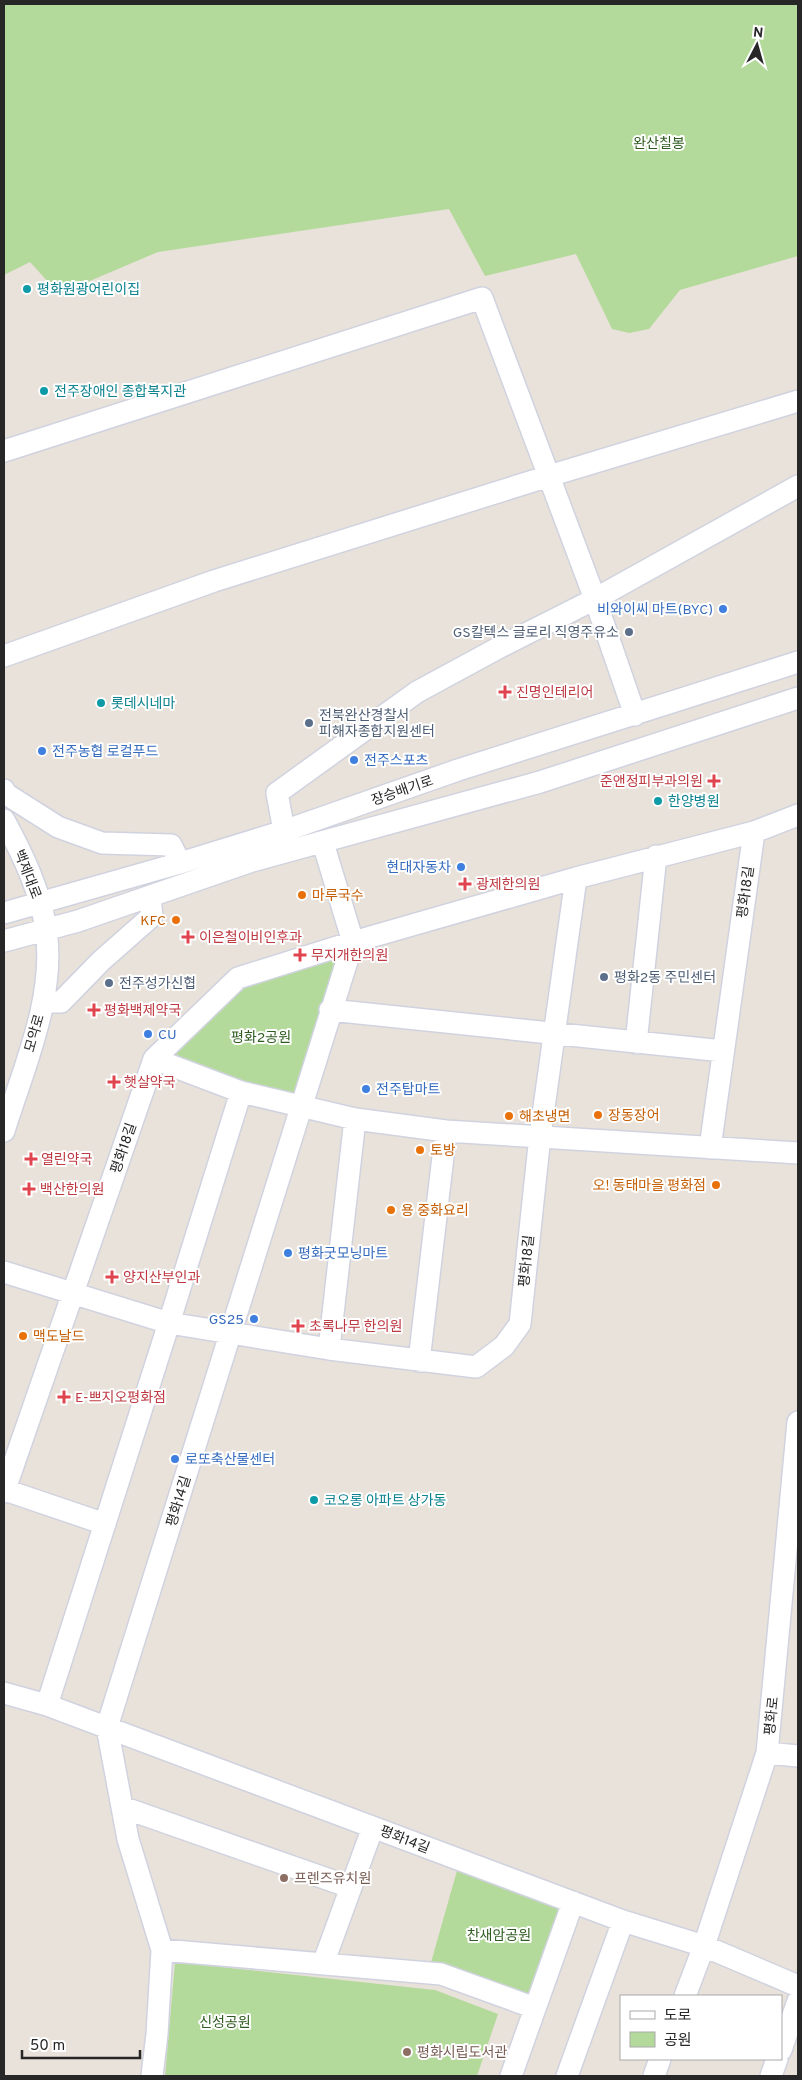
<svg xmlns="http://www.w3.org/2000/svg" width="802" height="2080" font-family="Overpass,'Noto Sans KR',sans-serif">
<rect width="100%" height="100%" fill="#e9e2da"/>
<!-- green -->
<path fill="#b4da9b" d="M4 4H798V256L680 290 649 329 629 333 612 329 576 254 485 276 449 209 158 252 59 294 30 262 4 275Z
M353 942 301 1106 154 1059 238 978Z
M460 1860 573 1902 535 2008 428 1973Z
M175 1962 435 1990 498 2014 477 2076H165Z"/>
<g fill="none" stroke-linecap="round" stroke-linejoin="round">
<defs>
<path id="minor" d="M4 451 482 298 595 599 635 715
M4 656 214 581 549 476 798 401
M4 790 6 794 58 827 102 843 171 845 180 863
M4 820C22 853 41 892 46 930 56 997 23 1069 4 1131
M284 831 277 793 417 692 500 647 595 599 798 486
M4 913 180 863 284 831 458 770 798 662
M4 941 78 921 252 861 540 782 798 698
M43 1002H61L101 961 152 916 150 898
M330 1010 723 1051
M636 1043 656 856
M154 1059 241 1092 355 1119 446 1131 798 1153
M710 1148 754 832
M4 1272 169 1323 329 1349 476 1367 504 1346 520 1324 540 1136 576 878
M329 1349 355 1119
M419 1361 446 1131
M5 1490 105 1524
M4 1492 154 1059 238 978 353 942 576 878 754 832 798 815
M4 1693 47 1705 623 1921 704 1946 798 1986
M47 1705 169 1323 241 1092
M767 1753 798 1756
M122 1807 350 1887
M162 1950 441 1974 535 2008
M323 1964 373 1827
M685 1996 704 1946 767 1753 798 1422
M781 2050 798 2001
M152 2076 157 2034 162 1950 128 1839 107 1727 353 942 323 843
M511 2076 573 1902
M567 2076 623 1921
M654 2076 660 2059
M771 2076 777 2059"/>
</defs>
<!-- minor casing -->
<use href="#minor" stroke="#d0d3df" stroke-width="24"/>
<!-- minor -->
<use href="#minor" stroke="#fff" stroke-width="21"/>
</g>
<!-- markers -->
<g fill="#0f9aa8" stroke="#fff" stroke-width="2">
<circle cx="27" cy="289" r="5"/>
<circle cx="44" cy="391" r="5"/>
<circle cx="101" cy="703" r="5"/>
<circle cx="658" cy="801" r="5"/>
<circle cx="314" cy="1500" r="5"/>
</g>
<g fill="#3f7fe0" stroke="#fff" stroke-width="2">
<circle cx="723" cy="609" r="5"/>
<circle cx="42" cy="751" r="5"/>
<circle cx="354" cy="760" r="5"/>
<circle cx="461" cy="867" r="5"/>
<circle cx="148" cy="1034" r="5"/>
<circle cx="366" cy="1089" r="5"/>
<circle cx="288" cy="1253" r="5"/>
<circle cx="254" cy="1319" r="5"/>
<circle cx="175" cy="1459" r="5"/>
</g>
<g fill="#5c6f8a" stroke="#fff" stroke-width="2">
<circle cx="629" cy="632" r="5"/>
<circle cx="309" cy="723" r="5"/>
<circle cx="604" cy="977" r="5"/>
<circle cx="109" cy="983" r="5"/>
</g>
<g fill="#e0444e" stroke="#fff" stroke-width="2">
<path d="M502.5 684.5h5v5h5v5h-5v5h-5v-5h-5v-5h5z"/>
<path d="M711.5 773.5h5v5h5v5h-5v5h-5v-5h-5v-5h5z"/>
<path d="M462.5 876.5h5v5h5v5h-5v5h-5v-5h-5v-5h5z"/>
<path d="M185.5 929.5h5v5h5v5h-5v5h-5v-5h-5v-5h5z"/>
<path d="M297.5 947.5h5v5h5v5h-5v5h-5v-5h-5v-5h5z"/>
<path d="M91.5 1002.5h5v5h5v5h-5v5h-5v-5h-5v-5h5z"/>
<path d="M111.5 1074.5h5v5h5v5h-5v5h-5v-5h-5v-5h5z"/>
<path d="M28.5 1151.5h5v5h5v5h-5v5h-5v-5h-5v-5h5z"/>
<path d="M26.5 1181.5h5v5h5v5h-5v5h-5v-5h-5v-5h5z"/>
<path d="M109.5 1269.5h5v5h5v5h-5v5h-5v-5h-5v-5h5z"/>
<path d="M295.5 1318.5h5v5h5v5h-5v5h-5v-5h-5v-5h5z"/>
<path d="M61.5 1389.5h5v5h5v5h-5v5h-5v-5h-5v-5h5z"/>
</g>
<g fill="#e8710a" stroke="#fff" stroke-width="2">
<circle cx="302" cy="895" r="5"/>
<circle cx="176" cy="920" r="5"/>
<circle cx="598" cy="1115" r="5"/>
<circle cx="509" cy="1116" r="5"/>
<circle cx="420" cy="1150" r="5"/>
<circle cx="716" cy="1185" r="5"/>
<circle cx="391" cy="1210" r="5"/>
<circle cx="23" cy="1336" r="5"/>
</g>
<g fill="#8d6e63" stroke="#fff" stroke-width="2">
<circle cx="284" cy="1878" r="5"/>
<circle cx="407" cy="2052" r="5"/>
</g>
<g text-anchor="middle" stroke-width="4" stroke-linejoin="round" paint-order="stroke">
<!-- park labels -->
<g font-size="14" fill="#2f5c20" stroke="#fff">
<text x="659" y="148">완산칠봉</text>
<text x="261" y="1042">평화2공원</text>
<text x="499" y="1940">찬새암공원</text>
<text x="225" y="2027">신성공원</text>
</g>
<!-- culture labels -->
<g font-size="14" fill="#0d838f" stroke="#fff" text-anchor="start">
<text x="37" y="294">평화원광어린이집</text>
<text x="54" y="396">전주장애인 종합복지관</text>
<text x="111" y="708">롯데시네마</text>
<text x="668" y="806">한양병원</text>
<text x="324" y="1505">코오롱 아파트 상가동</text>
</g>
<!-- shop labels -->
<g font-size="14" fill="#366cbe" stroke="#fff" text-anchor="start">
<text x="713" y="614" text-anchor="end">비와이씨 마트(BYC)</text>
<text x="52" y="756">전주농협 로컬푸드</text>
<text x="364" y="765">전주스포츠</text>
<text x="451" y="872" text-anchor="end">현대자동차</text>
<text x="158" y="1039">CU</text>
<text x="376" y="1094">전주탑마트</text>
<text x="298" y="1258">평화굿모닝마트</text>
<text x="244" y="1324" text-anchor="end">GS25</text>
<text x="185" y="1464">로또축산물센터</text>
</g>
<!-- service labels -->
<g font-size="14" fill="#4e5e75" stroke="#fff" text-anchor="start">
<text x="619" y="637" text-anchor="end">GS칼텍스 글로리 직영주유소</text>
<text x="319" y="720">전북완산경찰서<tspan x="319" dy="16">피해자종합지원센터</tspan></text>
<text x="614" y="982">평화2동 주민센터</text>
<text x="119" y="988">전주성가신협</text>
</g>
<!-- health labels -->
<g font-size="14" fill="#be3a42" stroke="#fff" text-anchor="start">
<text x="516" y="697">진명인테리어</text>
<text x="703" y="786" text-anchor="end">준앤정피부과의원</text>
<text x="476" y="889">광제한의원</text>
<text x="199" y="942">이은철이비인후과</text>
<text x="311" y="960">무지개한의원</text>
<text x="104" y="1015">평화백제약국</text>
<text x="124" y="1087">햇살약국</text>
<text x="41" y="1164">열린약국</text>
<text x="40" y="1194">백산한의원</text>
<text x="123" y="1282">양지산부인과</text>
<text x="309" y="1331">초록나무 한의원</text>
<text x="75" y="1402">E-쁘지오평화점</text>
</g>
<!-- street labels -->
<g font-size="14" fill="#272727" stroke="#fff">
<text transform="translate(402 790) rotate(-19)" y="5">장승배기로</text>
<text transform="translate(28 874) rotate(69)" y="5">백제대로</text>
<text transform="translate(745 892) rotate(-82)" y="5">평화18길</text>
<text transform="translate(34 1033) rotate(-74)" y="5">모악로</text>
<text transform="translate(123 1148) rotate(-71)" y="5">평화18길</text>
<text transform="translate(526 1261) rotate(-84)" y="5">평화18길</text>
<text transform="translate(178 1501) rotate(-73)" y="5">평화14길</text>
<text transform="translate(771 1716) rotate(-84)" y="5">평화로</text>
<text transform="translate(405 1839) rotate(21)" y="5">평화14길</text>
</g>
<!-- food labels -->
<g font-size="14" fill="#c56008" stroke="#fff" text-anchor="start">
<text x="312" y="900">마루국수</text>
<text x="166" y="925" text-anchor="end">KFC</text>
<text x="608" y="1120">장동장어</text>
<text x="519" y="1121">해초냉면</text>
<text x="430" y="1155">토방</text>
<text x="706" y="1190" text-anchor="end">오! 동태마을 평화점</text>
<text x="401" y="1215">용 중화요리</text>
<text x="33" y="1341">맥도날드</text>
</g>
<!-- education labels -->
<g font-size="14" fill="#785e54" stroke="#fff" text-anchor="start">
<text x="294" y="1883">프렌즈유치원</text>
<text x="417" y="2057">평화시립도서관</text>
</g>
</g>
<!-- border -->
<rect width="802" height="2080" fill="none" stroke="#272727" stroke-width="10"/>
<!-- legend -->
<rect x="620" y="1995" width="162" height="65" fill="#ffffff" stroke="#a9a9a9"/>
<rect x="630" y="2011" width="25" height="8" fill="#ffffff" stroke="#a9a9a9"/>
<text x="664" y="2020" font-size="15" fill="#272727">도로</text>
<rect x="630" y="2032" width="25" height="15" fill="#b4da9b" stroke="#a9a9a9"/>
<text x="664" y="2045" font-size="15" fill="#272727">공원</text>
<!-- north arrow -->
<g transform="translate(757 45) rotate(6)" stroke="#ffffff" stroke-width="4" paint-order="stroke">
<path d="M0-4L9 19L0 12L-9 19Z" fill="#272727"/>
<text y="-8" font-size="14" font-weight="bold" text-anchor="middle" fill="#272727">N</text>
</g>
<!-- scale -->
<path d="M22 2050v8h118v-8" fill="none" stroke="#272727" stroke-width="2.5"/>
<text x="30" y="2050" font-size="15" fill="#272727" stroke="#ffffff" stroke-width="4" paint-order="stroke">50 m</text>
</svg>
